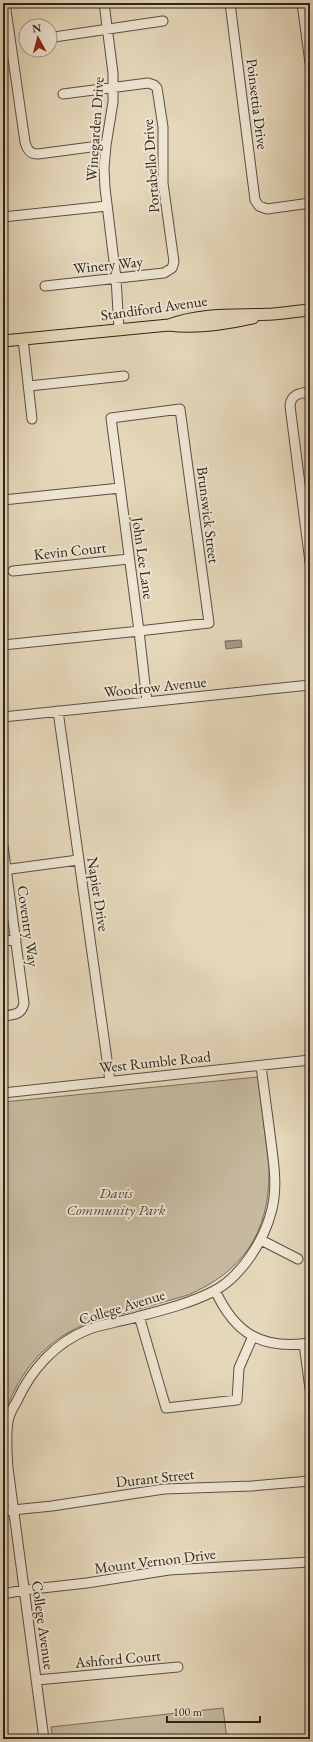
<svg xmlns="http://www.w3.org/2000/svg" width="313" height="1742" font-family="'EB Garamond',serif">
<defs>
<pattern id="water-ripples" width="26" height="14" patternUnits="userSpaceOnUse"><rect width="26" height="14" fill="#a69a84"/><path d="M2 4q2-2 4 0t4 0M15 11q2-2 4 0t4 0" fill="none" stroke="#877d6b"/></pattern>
</defs>
<rect width="100%" height="100%" fill="#e5d7ba"/>
<filter id="stains"><feTurbulence type="fractalNoise" baseFrequency=".005" numOctaves="4"/><feColorMatrix values="0 0 0 0 .2 0 0 0 0 .09 0 0 0 0 .02 0 0 0 .5 -.17"/></filter>
<radialGradient id="worn" r=".72"><stop offset=".6" stop-color="#630" stop-opacity="0"/><stop offset="1" stop-color="#630" stop-opacity=".3"/></radialGradient>
<!-- park -->
<path fill="#c6b99f" stroke="#796e5d" d="M258 1077C261 1099 263 1121 266 1143 267 1153 269 1164 269 1174 269 1233 242 1272 188 1295L83 1325C41 1344 18 1374 3 1418V1102Z
M223 1708 227 1739H53L51 1727Z"/>
<!-- water -->
<path fill="url(#water-ripples)" stroke="#756b5a" d="M241 640 242 647 226 649 225 641Z"/>
<g fill="none" stroke-linecap="round" stroke-linejoin="round">
<defs>
<path id="minor" d="M5 3 25 142C27 150 30 154 38 154L106 145
M104 3 113 73V102L106 145 104 168 105 188 116 278 119 329
M230 3 255 200 259 206 267 209 310 203
M302 3 310 63
M54 37 163 21
M3 217 107 206
M45 286 164 273 172 268 174 262 163 183V127L157 88 154 85 148 83 63 94
M23 339 32 419
M29 386 124 376
M310 392C300 393 291 394 290 406L310 562
M3 500 120 488
M13 571 129 559
M3 645 130 632C156 629 182 626 209 623L180 409 111 418 139 631 147 702
M58 711 110 1081
M3 717 310 685
M3 846 24 1003C22 1015 13 1015 3 1016
M3 870 78 860
M3 941 16 940
M3 1093 310 1060
M261 1240 298 1259
M215 1290C235 1334 262 1350 310 1343
M139 1316 166 1408 237 1400 239 1368 253 1336
M304 1344 310 1389
M3 1511 52 1506 164 1489 252 1486 310 1481
M3 1594 24 1590 87 1583 169 1570 310 1562
M37 1680 178 1667
M44 1739 8 1468C7 1452 5 1433 9 1417 11 1411 14 1406 17 1401 31 1370 55 1343 87 1330 99 1325 113 1323 125 1320 155 1312 187 1305 214 1291 242 1276 265 1239 272 1209 278 1184 273 1159 270 1134 267 1111 264 1088 261 1066"/>
<path id="major" d="M169 325C196 329 226 324 253 318
M3 341 169 325C203 312 238 316 273 314 285 313 298 311 310 310"/>
</defs>
<!-- minor casing -->
<use href="#minor" stroke="#5a5143" stroke-width="11"/>
<!-- major casing -->
<use href="#major" stroke="#2c241b" stroke-width="13"/>
<!-- minor -->
<use href="#minor" stroke="#eee5d2" stroke-width="9"/>
<!-- major -->
<use href="#major" stroke="#e5d7ba" stroke-width="11"/>
</g>
<g text-anchor="middle" stroke-width="4" stroke-linejoin="round" paint-order="stroke">
<!-- street labels -->
<g font-size="15" fill="#2c241b" stroke="#eee5d2">
<text transform="translate(257 104) rotate(83)" y="5">Poinsettia Drive</text>
<text transform="translate(95 129) rotate(-86)" y="5">Winegarden Drive</text>
<text transform="translate(151 166) rotate(-94)" y="5">Portabello Drive</text>
<text transform="translate(108 265) rotate(-6)" y="5">Winery Way</text>
<text transform="translate(154 308) rotate(-8)" y="5">Standiford Avenue</text>
<text transform="translate(208 515) rotate(83)" y="5">Brunswick Street</text>
<text transform="translate(70 551) rotate(-6)" y="5">Kevin Court</text>
<text transform="translate(143 558) rotate(82)" y="5">John Lee Lane</text>
<text transform="translate(155 687) rotate(-6)" y="5">Woodrow Avenue</text>
<text transform="translate(98 894) rotate(81)" y="5">Napier Drive</text>
<text transform="translate(28 926) rotate(82)" y="5">Coventry Way</text>
<text transform="translate(155 1062) rotate(-6)" y="5">West Rumble Road</text>
<text transform="translate(122 1307) rotate(-17)" y="5">College Avenue</text>
<text transform="translate(155 1478) rotate(-6)" y="5">Durant Street</text>
<text transform="translate(155 1561) rotate(-7)" y="5">Mount Vernon Drive</text>
<text transform="translate(43 1625) rotate(82)" y="5">College Avenue</text>
<text transform="translate(118 1659) rotate(-5)" y="5">Ashford Court</text>
</g>
<!-- park labels -->
<g font-size="15" font-style="italic" fill="#52493c" stroke="#eee5d2">
<text x="116" y="1198">Davis<tspan x="116" dy="17">Community Park</tspan></text>
</g>
</g>
<!-- margin -->
<rect width="313" height="1742" fill="none" stroke="#e5d7ba" stroke-width="16"/>
<rect x="4" y="4" width="305" height="1734" fill="none" stroke="#2c241b" stroke-width="2"/>
<rect x="8" y="8" width="297" height="1726" fill="none" stroke="#2c241b"/>
<!-- north arrow -->
<g transform="translate(38 38) rotate(353)"><circle r="19" fill="#eee5d2" stroke="#a09889"/>
<path d="M0-3L7 15L0 10L-7 15Z" fill="#8f2418"/>
<text y="-6" font-size="11" font-weight="bold" text-anchor="middle" fill="#2c241b">N</text>
</g>
<!-- scale -->
<path d="M167 1716v6h93v-6" fill="none" stroke="#2c241b" stroke-width="2"/>
<text x="173" y="1716" font-size="12" fill="#2c241b" stroke="#eee5d2" stroke-width="3" paint-order="stroke">100 m</text>
<rect width="100%" height="100%" filter="url(#stains)"/>
<rect width="100%" height="100%" fill="url(#worn)"/>
</svg>
